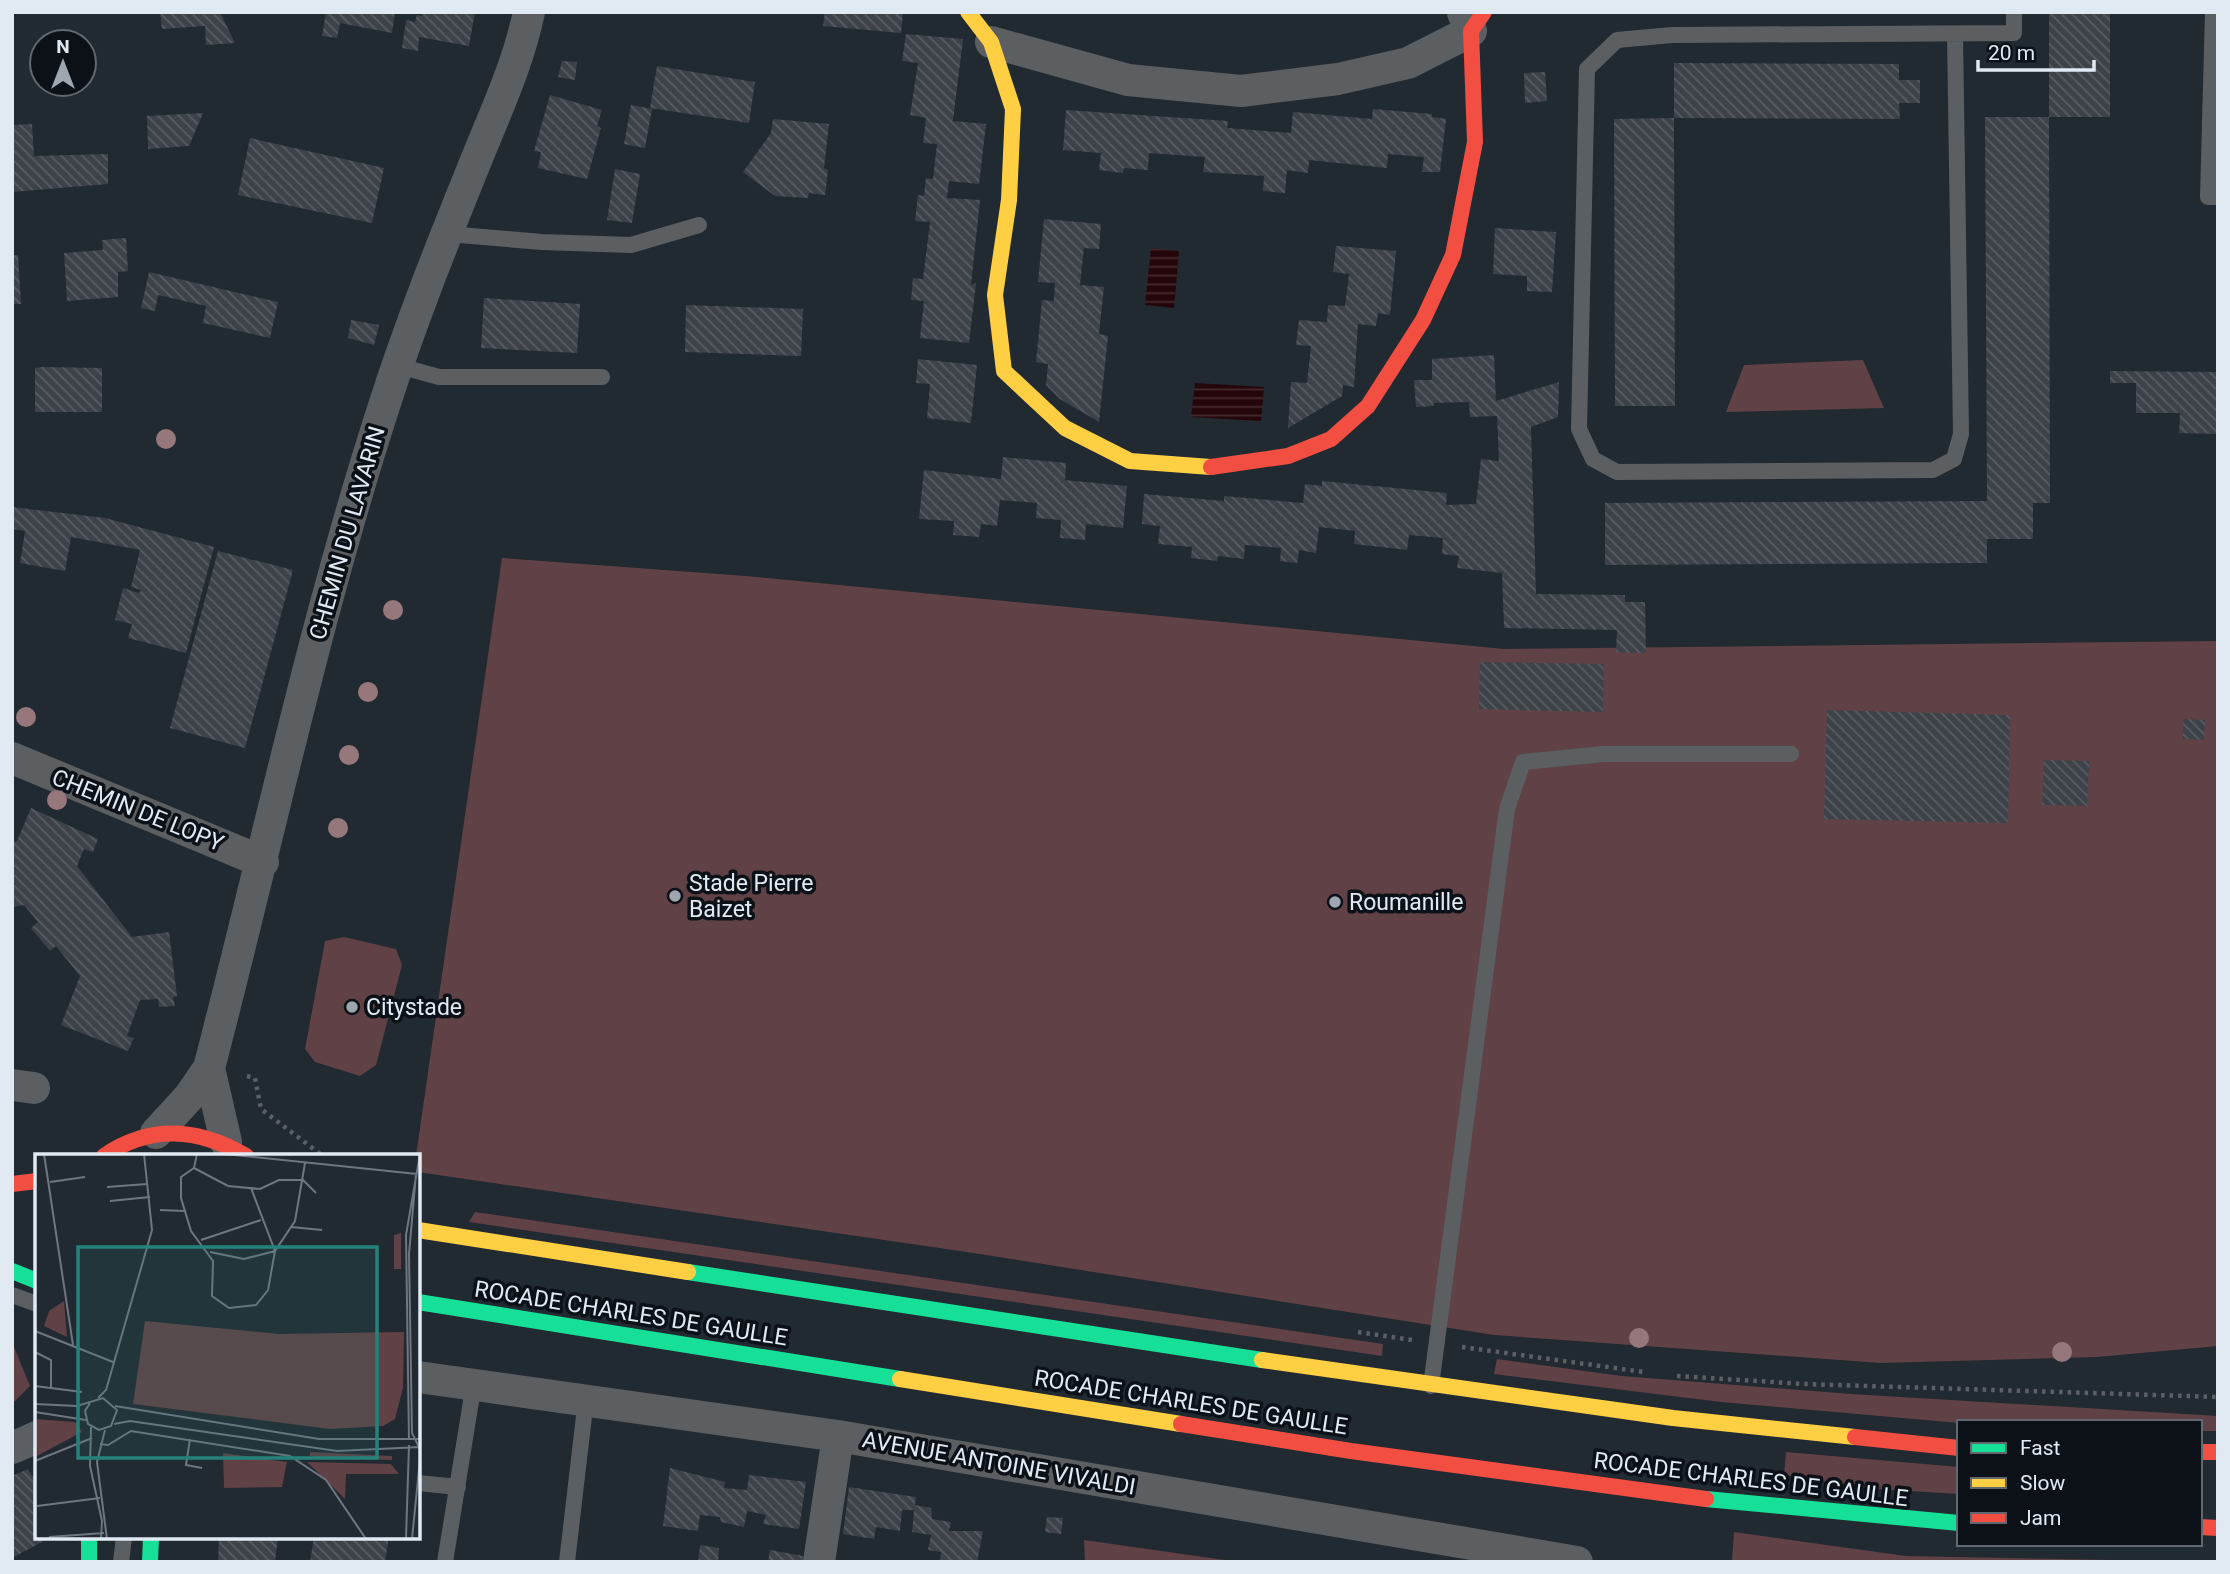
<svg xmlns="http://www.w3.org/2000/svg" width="2230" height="1574" font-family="Roboto,sans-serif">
<defs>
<pattern id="water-rules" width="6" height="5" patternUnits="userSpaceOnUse" patternTransform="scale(1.75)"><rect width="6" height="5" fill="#24050a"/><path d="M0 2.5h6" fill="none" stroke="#442a2e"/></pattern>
<pattern id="building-back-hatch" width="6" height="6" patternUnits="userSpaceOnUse" patternTransform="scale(1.75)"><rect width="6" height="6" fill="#3c4248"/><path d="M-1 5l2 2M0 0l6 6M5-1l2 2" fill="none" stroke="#585d63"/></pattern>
</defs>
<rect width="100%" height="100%" fill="#212931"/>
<!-- green -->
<path fill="#604145" d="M1863 360 1884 408 1726 412 1744 365Z
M502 558 746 576 1504 649 2218 641V1346L2097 1357 1881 1363 1494 1335 960 1251 418 1172 416 1156Z
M344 937 396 949 402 965 376 1065 360 1076 315 1062 305 1049 325 941Z
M475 1212 1383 1344 1382 1356 469 1222Z
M12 1342 30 1386 12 1404Z
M1497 1359 1622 1376 1851 1394 2218 1416V1431H2200V1422L1959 1423 1721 1402 1494 1374Z
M1786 1452 1959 1467V1494L1876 1489 1784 1475Z
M1734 1532 1906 1556 2218 1562H1735L1732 1561Z
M1084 1540 1239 1562H1085Z"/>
<!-- water -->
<path fill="url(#water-rules)" d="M1151 248 1179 251 1174 308 1145 305Z
M1195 383 1264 387 1261 421 1191 417Z"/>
<!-- building -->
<path fill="url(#building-back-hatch)" d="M160 12H220L235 43 206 45 205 26 162 29Z
M326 12H395L392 33 340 23 337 38 322 36Z
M423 12H475L469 46 419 37 418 51 402 48 406 20 415 22 417 15 422 16Z
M825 12H903L901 33 823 26Z
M2049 12H2110V117H2049Z
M906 34 963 39 953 121 986 124 979 184 949 181 947 198 980 200 971 285 976 283 969 343 920 338 924 301 911 300 913 278 923 279 930 222 915 221 918 195 924 196 926 178 933 179 937 144 923 143 926 118 910 115 918 63 902 61Z
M562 61 577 62 575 80 558 77Z
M1674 63 1899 64V80H1920V103H1899L1900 119 1674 118Z
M657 66 755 82 749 123 650 108Z
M1545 72 1547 101 1525 103 1524 73Z
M550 95 602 110 597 126 601 128 587 179 538 168 541 152 534 151Z
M631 105 652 109 645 148 624 144Z
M1373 109 1432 114V117L1446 119 1440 172H1422L1424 157 1388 154 1387 168 1309 160 1308 173 1287 170 1285 193 1263 191 1264 176 1203 172 1205 157 1149 153 1148 170 1124 168 1123 173 1099 170 1101 153 1063 150 1066 110 1228 121 1227 128 1291 133 1293 112 1372 119Z
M203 113 189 146 148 149 147 116Z
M1985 117H2049L2050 503H2033V539H1987V563L1605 565V503L1987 501Z
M1674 118 1675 406H1615L1614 119Z
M773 119 829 124 824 168 828 170 825 195 809 193 808 198 775 196 743 172 771 133Z
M32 124 34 156 108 154V184L12 192V125Z
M250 138 384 168 372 223 238 195Z
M615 169 640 174 632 223 607 220Z
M1044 219 1101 224 1099 249 1084 248 1080 285 1104 287 1099 334 1108 336 1099 422 1060 399 1046 385 1048 364 1036 362 1042 300 1054 301 1055 283 1038 282Z
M1495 228 1556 232 1552 292 1527 291V276L1493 274Z
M126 238 128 271 118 272V297L67 301 64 253 103 250 102 240Z
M1336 246 1396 251 1390 315 1378 313 1376 326 1358 324 1354 387 1343 385 1342 396 1288 428 1291 382 1307 383 1311 346 1296 345 1299 320 1327 322 1328 305 1345 306 1349 274 1333 272Z
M12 255H18L21 304H12Z
M149 272 278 302 270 338 203 323 206 306 158 295 155 311 141 308Z
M484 298 580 304 577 353 481 348Z
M686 305 803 309 801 356 685 352Z
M351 320 379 325 374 345 348 338Z
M1494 355 1496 401 1559 382 1558 417 1531 427 1536 594 1625 595V602H1645L1646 653 1616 652 1617 630 1504 628 1502 573 1457 568 1459 556 1442 554 1443 538 1409 535 1407 550 1354 544 1355 531 1319 527 1316 553 1299 550 1297 563 1280 561 1281 548 1245 545 1244 559 1218 556 1217 561 1191 558 1192 547 1158 544 1160 526 1142 524 1144 494 1224 501V496L1303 503 1305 484 1322 486V481L1447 493 1446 505 1476 504 1481 459 1499 461 1497 416 1470 417 1469 402 1433 403 1434 406 1416 407 1414 380H1432V359Z
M918 359 977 365 971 423 927 418 930 384 916 383Z
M43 367 102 368V412H35V368Z
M2110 371 2218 372V434L2179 433 2180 413H2136V383H2110Z
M1003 457 1066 463 1065 480 1127 486 1123 528 1086 524 1085 540 1060 538 1061 520 1036 518 1037 503 1000 500 997 526 981 524 979 537 953 535 954 521 919 519 924 470 1001 479Z
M12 507 105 518 214 547 186 653 128 638 132 624 115 620 123 588 139 593 141 590 131 587 140 550 71 537 65 571 20 563 25 531 12 529Z
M218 551 293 570 245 748 170 728Z
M1480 662 1604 664 1603 712 1479 709Z
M1827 710 2010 715 2008 823 1824 819Z
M2183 719 2205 720 2204 740 2183 739Z
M2044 760 2089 761 2087 806 2042 805Z
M31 808 98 839 93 852 84 849 77 866 132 937 169 932 177 996 173 997 175 1006 159 1007 158 999 140 1000 127 1036 134 1038 128 1051 61 1025 80 976 56 946 50 951 31 928 38 922 24 905 12 907V842L17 841Z
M670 1468 725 1482 724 1488 747 1490 749 1475 806 1482 799 1529 763 1524 766 1515 747 1511 744 1527 721 1522 720 1517 700 1515 698 1531 663 1526Z
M28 1469 32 1476 37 1474V1537H51L12 1558V1476Z
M849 1487 916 1497 915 1505 931 1508 932 1519 951 1522 949 1531H983L977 1562H940L941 1552 928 1550 931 1535 912 1532 914 1510H902L900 1531 876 1527 874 1539 843 1534Z
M1047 1517 1063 1518 1061 1534 1045 1532Z
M219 1537H278L275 1562H218Z
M314 1537H389L385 1562H310Z
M700 1545 719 1548 718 1562H698Z
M770 1550 803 1556 802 1562H768Z"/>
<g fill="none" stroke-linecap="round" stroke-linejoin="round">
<!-- path -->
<path stroke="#5c6065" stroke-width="4.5" stroke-dasharray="3.5 5" stroke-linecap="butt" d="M247 1076 255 1078 261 1109 323 1156
M1358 1332 1412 1340
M1462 1347 1644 1372
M1677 1376 1804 1384 2218 1397"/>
<!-- lane -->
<path stroke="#5c5f61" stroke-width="16" d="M2213 12 2208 197H2218
M1955 34 1961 434 1954 459 1933 470 1617 472 1593 459 1579 429 1587 69 1617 40 1672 35 2014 33V12
M448 234 542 242 631 245 699 225
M399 366 439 377H602
M12 1295 37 1304
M1431 1386 1507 809 1523 762 1604 754H1791
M418 1483 458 1487
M121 1562 124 1537
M445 1562 474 1383
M567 1562 586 1399"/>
<!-- street -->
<path stroke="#5c5f61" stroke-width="32" d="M991 42 1128 80 1241 91 1338 79 1408 63 1471 31 1463 13
M12 758 263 862
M209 1068 226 1142
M12 1085 34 1088
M156 1133 189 1097 209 1068C267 846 314 621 385 403 411 322 443 242 475 163 495 113 518 65 529 12
M418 1377 838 1436 1577 1562
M12 1448 37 1437
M819 1562 838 1436"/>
<!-- fast -->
<path stroke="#16e098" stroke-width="16" d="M12 1271 37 1281
M688 1272 1262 1360
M418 1302 900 1379
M1706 1499 1959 1523
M89 1537V1562
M150 1562 151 1537"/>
<!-- slow -->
<path stroke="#ffcf43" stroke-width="16" d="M968 12 991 42 1013 109 1009 200 995 295 1004 371 1065 428 1130 461 1211 467
M418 1230 688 1272
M1262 1360 1673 1418 1855 1437
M900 1379 1181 1424"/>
<!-- jam -->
<path stroke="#f24e42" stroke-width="16" d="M1211 467 1288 456 1331 439 1368 406 1423 320 1453 255 1475 142 1471 31 1484 12
M104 1156C151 1124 198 1128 246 1156
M12 1184 37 1181
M1181 1424 1351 1451 1706 1499
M1855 1437 1959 1448
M2200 1452H2218
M2200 1527 2218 1528"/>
</g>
<!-- trees -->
<g fill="#96777c">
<circle cx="166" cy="439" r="10"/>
<circle cx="393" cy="610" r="10"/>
<circle cx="368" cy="692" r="10"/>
<circle cx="26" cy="717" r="10"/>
<circle cx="349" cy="755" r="10"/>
<circle cx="57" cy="800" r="10"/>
<circle cx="338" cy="828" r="10"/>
<circle cx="1639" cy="1338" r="10"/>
<circle cx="2062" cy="1352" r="10"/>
</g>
<!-- markers -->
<g fill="#9ea6af" stroke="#0b1117" stroke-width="2.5">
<circle cx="675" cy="896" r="7"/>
<circle cx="1335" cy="902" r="7"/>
<circle cx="352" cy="1007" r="7"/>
</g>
<g text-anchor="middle" stroke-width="7" stroke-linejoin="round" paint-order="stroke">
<!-- street labels -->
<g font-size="23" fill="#e1eaf3" stroke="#0b1117">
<text transform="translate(347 533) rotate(-74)" y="8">CHEMIN DU LAVARIN</text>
<text transform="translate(138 810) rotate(22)" y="8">CHEMIN DE LOPY</text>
<text transform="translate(631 1313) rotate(9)" y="8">ROCADE CHARLES DE GAULLE</text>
<text transform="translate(1191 1402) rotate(9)" y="8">ROCADE CHARLES DE GAULLE</text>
<text transform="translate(999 1463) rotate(10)" y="8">AVENUE ANTOINE VIVALDI</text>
<text transform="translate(1751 1479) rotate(7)" y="8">ROCADE CHARLES DE GAULLE</text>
</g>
<!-- poi labels -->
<g font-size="23" fill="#e1eaf3" stroke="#0b1117" text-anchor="start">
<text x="689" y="891">Stade Pierre<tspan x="689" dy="26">Baizet</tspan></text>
<text x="1349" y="910">Roumanille</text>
<text x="366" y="1015">Citystade</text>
</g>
</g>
<!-- overview -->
<g transform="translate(35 1154)">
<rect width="385" height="385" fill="#212931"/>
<path d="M366 79V115H359V81ZM29 147 32 183 9 172 14 157ZM110 167 244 180 369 178 368 234 360 265 348 272 295 275 98 250ZM0 265 40 268 47 278 0 303ZM275 298 357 302V306L291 304 275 302ZM188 299 252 308 247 333 189 334ZM272 308 356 310 364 320H311L310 345Z" fill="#604145"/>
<path fill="none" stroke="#6e767f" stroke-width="2" d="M9 0 38 191M162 0 159 14 146 23V44L156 77 178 107 177 142 194 154 221 151 233 136 240 97 260 67 270 9M189 0 382 20M159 14 193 32 225 35 244 26H268L281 39M381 20 374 100 377 279 385 295M15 28 50 23M72 33 112 30M75 47 115 43M125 56 149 57M256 73 287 76M166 86 226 66M175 98 209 105 240 97 216 34M0 177 78 208M0 198 16 206V235M0 232 47 238M63 244 71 236 117 76 109 0M0 250 42 252 68 244 82 256 76 272 64 276 53 270 50 257 55 249M80 252 284 285H385M0 258 51 266M79 270 95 267 302 297 385 293M56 273 55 312 67 367 66 385M70 276 62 308 72 385M155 285 151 311 167 314M374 286 371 81 385 0M65 290 73 291 96 277 255 302 291 326 331 385M0 307 57 284M2 352 65 344M14 383 69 379M371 385 374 291M377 385 385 305"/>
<path fill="#24827b" fill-opacity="0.15" stroke="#24827b" stroke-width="3.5" d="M43 93H342V304H43Z"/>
<rect width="385" height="385" fill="none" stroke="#e1eaf3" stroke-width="3.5"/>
</g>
<!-- border -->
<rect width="2230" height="1574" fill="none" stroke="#e1eaf3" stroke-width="28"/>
<!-- legend -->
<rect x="1957" y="1420" width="245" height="126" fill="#0b1117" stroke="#61686f" stroke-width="2"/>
<rect x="1971" y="1443" width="35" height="10" fill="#16e098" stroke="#61686f" stroke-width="2"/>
<text x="2020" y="1455" font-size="21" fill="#e1eaf3">Fast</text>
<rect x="1971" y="1478" width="35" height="10" fill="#ffcf43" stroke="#61686f" stroke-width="2"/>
<text x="2020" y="1490" font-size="21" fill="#e1eaf3">Slow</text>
<rect x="1971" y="1513" width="35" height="10" fill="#f24e42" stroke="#61686f" stroke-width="2"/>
<text x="2020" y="1525" font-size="21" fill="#e1eaf3">Jam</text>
<!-- north arrow -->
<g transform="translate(63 63)"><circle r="33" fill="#0b1117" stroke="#61686f" stroke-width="2"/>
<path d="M0-5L12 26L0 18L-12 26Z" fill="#9ea6af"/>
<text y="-10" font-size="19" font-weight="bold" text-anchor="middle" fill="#e1eaf3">N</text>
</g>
<!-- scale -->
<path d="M1978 60v10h116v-10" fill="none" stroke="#e1eaf3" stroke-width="3.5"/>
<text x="1988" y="60" font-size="21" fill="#e1eaf3" stroke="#0b1117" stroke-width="5" paint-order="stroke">20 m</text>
</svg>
